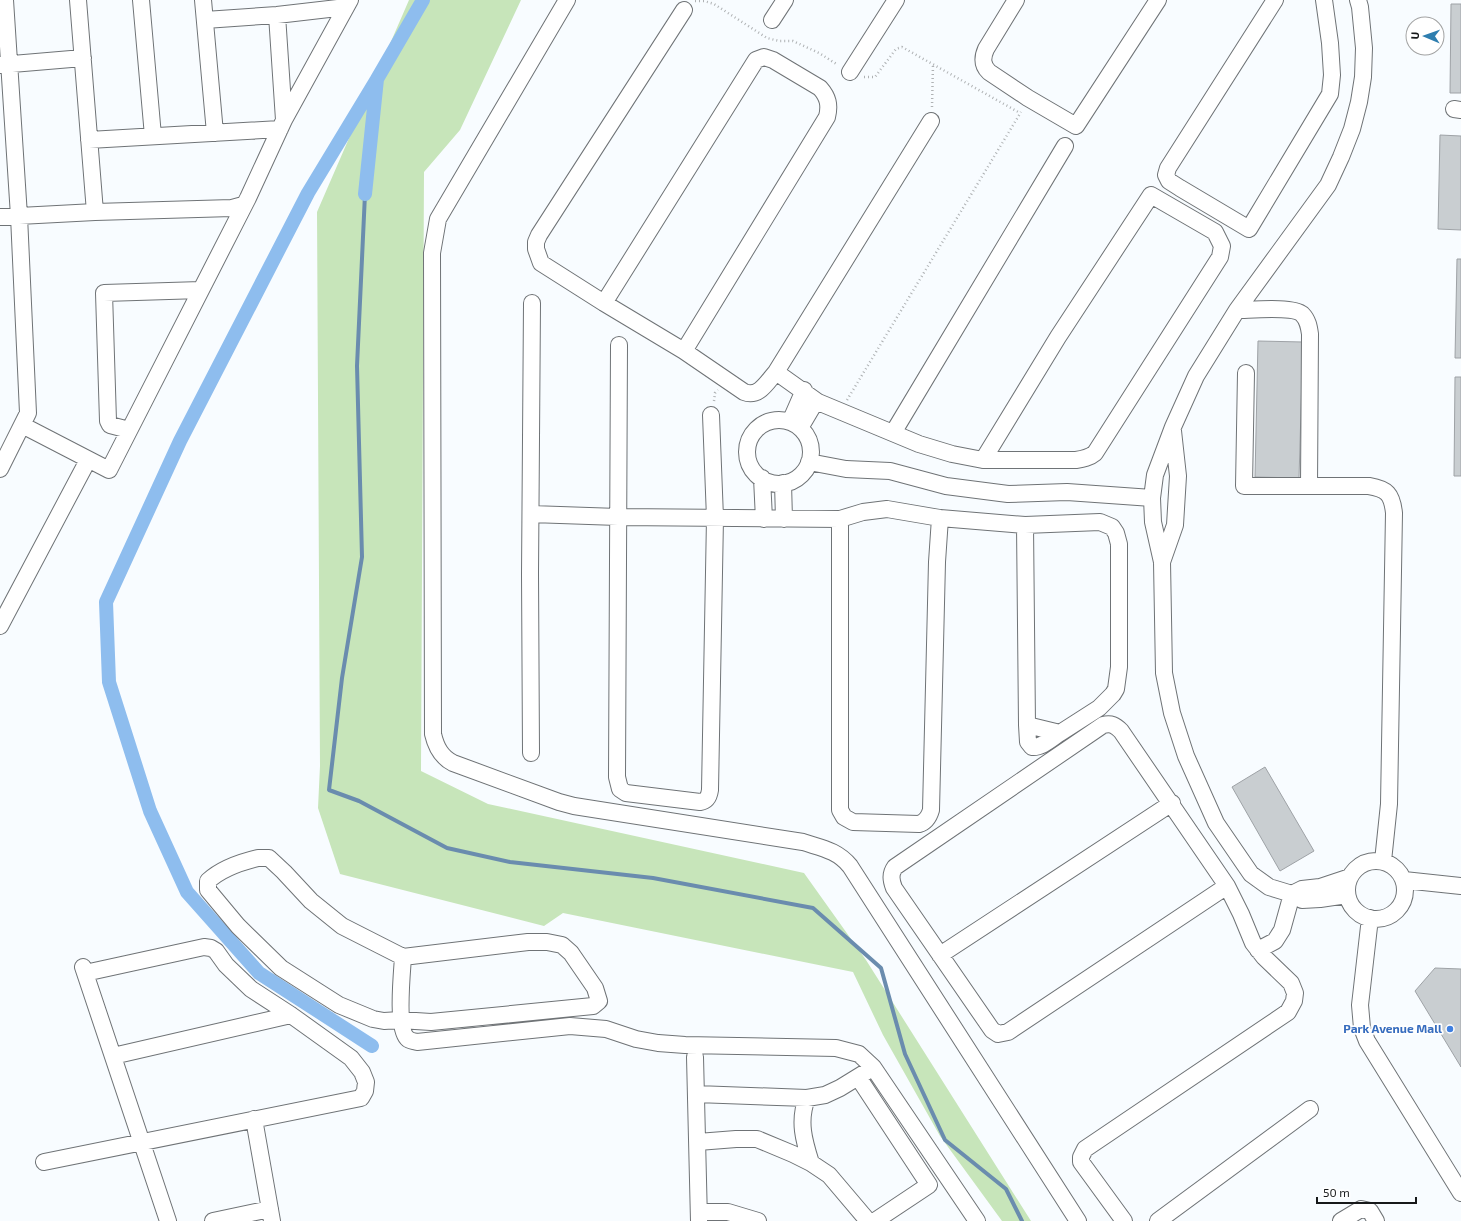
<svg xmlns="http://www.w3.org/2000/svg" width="1461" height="1221" font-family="'Exo 2',sans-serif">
<rect width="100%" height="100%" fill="#f8fcff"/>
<!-- green -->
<path fill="#c7e5ba" d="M409 0H521L460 130 424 172 421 771 488 804 804 873 866 960 1031 1221H1002L940 1136 883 1035 853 972 563 913 544 926 340 874 318 808 320 766 317 212Z"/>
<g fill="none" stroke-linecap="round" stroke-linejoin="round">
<!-- stream -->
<path stroke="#6a8cae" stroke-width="4" d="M365 194 357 366 362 557 342 678 329 790 359 801 447 848 510 862 653 878 813 908 881 968 905 1054 945 1140 1006 1189 1022 1221"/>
<!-- canal -->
<path stroke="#8ebdee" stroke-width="14" d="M365 194 377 79 423 0
M372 1046 259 973 187 892 150 811 109 682 106 602 180 441 308 193 377 79"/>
</g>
<!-- building -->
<path fill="#c9ced1" stroke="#9ea2a6" d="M1451 4H1461V93H1450Z
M1440 135 1461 136V230L1438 229Z
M1457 259H1461V358H1455Z
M1258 341 1303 342 1299 478 1255 477Z
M1455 377H1461V476H1454Z
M1265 767 1314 851 1280 871 1232 787Z
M1435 968 1461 969V1067L1415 991Z"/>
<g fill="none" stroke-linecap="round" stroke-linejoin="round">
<defs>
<path id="minor" d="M78 0 95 212
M141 0 153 136
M203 0 215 133
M567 0 438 219 432 253 433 734C436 747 441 757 453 763L559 802 574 806 803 842C821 848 837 850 850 866L1078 1221
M1016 0 986 49C982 58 982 65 989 72L1028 98 1076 126 1158 0
M1275 0 1168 168 1166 175 1169 181 1180 188 1249 229 1330 94 1332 75 1330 43 1324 0
M684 10 539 235 536 242V249L541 263 604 303 684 351 744 392C759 398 767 382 776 372L931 121
M277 15 284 120
M205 20 277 15 346 7
M772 20 785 0
M0 65 83 58
M850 72 896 0
M1454 109 1461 110
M89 140 280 129
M0 217 95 212 232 208 243 205
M604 303 756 60 764 57 773 60 820 88C828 97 830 105 827 117L684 351
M1237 310C1250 310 1293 306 1302 314 1308 320 1309 327 1310 334L1309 486
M619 345 617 777 620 789 626 793 700 802C707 801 709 797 710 790L715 518 711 415
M776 372 818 402 919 444 952 454 983 460H1076C1083 459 1089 458 1095 453L1220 257 1222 246 1215 232 1151 195 1058 337 983 460
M1246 373 1244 486H1369C1387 489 1392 494 1394 513L1389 804 1383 861
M747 452a32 32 0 1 1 64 0a32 32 0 1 1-64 0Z
M790 422 804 390
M22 425 109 470 248 198 284 120 350 0
M800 428 813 406 818 402
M129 430 110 425 108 421 104 293 201 290
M893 433 1065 146
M809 462 846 469 890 471 946 486 1008 494 1067 492 1152 498
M0 469 28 413 19 216 5 0
M762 478 764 519
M783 483 784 519
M531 514 618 517 840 519 863 512 887 509 940 518 1025 525 1100 522 1112 527 1116 533 1119 544V667L1116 689 1113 694 1099 708 1060 733 1027 725 1025 525
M840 519V810L844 817 853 822 919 824C926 822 929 817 931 810L937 562 940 518
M1162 562 1175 525 1178 476 1173 431
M0 626 88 460
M1027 725 1028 742 1032 747C1042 748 1052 738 1060 733
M531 753 530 574 532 303
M258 858H269L284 872 311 901 342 926 403 957 528 942H547L562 945 571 953 595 988 599 1001 593 1006 431 1022 400 1020 384 1021 373 1019 339 1005 281 968 238 926 208 890V881C221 869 241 862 258 858Z
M1347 890a29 29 0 1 1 58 0a29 29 0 1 1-58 0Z
M1404 880 1461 886
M1292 894 1302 889 1320 887 1350 877
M1347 895 1320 899 1302 900 1292 894 1269 887 1251 874 1216 823 1186 756 1172 713 1164 673 1162 562 1153 522 1152 498 1155 475 1173 427 1196 376 1237 310 1328 185 1341 157 1352 129 1359 102 1363 77 1364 48 1360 7 1358 0
M1370 918 1360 1005 1362 1028 1367 1041 1461 1193
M1258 950 1275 941 1282 930 1292 894
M940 955 1172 803
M403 957C402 973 396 1030 408 1039 410 1041 414 1041 417 1042L570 1026 606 1029 636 1039 658 1043 685 1045 836 1048 859 1054 873 1067 977 1221
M83 967 168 1221
M113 1056 291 1015
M695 1057 699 1221
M858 1077 929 1185 875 1221
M696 1094 807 1098 825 1095 840 1088 866 1072
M807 1098C798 1121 804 1141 811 1163
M254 1119 272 1221
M698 1142 736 1139H757L793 1154 811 1163 829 1175 868 1221
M44 1162 361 1098 365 1091 366 1082 362 1072 351 1058 291 1015 251 989 226 965 216 951 211 948 204 947 85 973
M699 1212H728L758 1221
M213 1221 270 1209
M1124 1221 1081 1162V1157L1085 1149 1288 1012 1294 1001 1295 993 1291 983 1264 957 1253 943 1241 914 1227 886 1121 731C1115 725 1111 723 1103 725L895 867C890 874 891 880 894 888L992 1030 998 1034 1008 1032 1227 886
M1158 1221 1310 1109
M1341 1221 1361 1209 1370 1211 1376 1221"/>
</defs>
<!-- minor casing -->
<use href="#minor" stroke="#6f7376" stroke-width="18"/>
<!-- path -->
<path stroke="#afb2b4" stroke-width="2.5" stroke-dasharray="1 3" stroke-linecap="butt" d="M695 1H704L714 4 767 38 779 41H793L819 53 838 65
M864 77H875L896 49 902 47 1020 113
M932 107 933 64
M847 400 1021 112
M714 401 715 393 718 390"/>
<!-- minor -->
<use href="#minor" stroke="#fff" stroke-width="16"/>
</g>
<!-- markers -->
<circle fill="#3f7fe0" stroke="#fff" stroke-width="1.5" cx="1450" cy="1029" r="4"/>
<g text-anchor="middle" stroke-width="3.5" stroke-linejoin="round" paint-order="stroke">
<!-- shop labels -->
<g font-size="12" font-weight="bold" fill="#366cbe" stroke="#fff" text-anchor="end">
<text x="1442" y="1033">Park Avenue Mall</text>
</g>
</g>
<!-- north arrow -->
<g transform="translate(1425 36) rotate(272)"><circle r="19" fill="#ffffff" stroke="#a2a3a3"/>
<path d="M0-3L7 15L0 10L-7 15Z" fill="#2e7eaf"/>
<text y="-6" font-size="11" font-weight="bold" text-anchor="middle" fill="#161819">U</text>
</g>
<!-- scale -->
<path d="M1317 1197v6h99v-6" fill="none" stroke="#161819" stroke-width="2"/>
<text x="1323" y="1197" font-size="12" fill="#161819" stroke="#ffffff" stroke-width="3" paint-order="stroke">50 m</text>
</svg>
